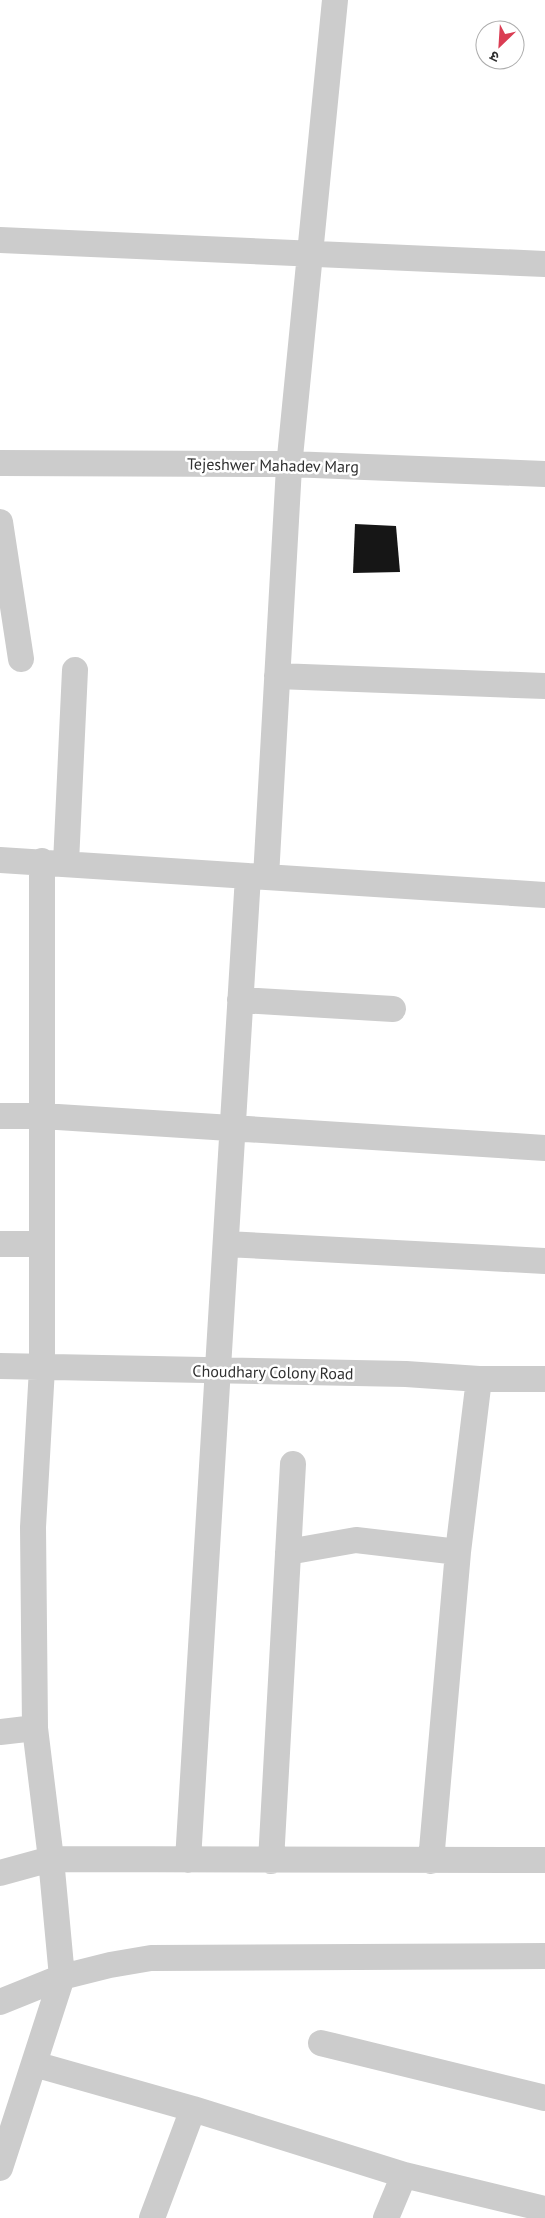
<svg xmlns="http://www.w3.org/2000/svg" width="545" height="2218" font-family="'PT Sans','Noto Sans Devanagari',sans-serif">
<rect width="100%" height="100%" fill="#fff"/>
<!-- building -->
<path fill="#161616" d="M355 524 396 526 400 572 353 573Z"/>
<g fill="none" stroke-linecap="round" stroke-linejoin="round">
<!-- minor -->
<path stroke="#ccc" stroke-width="26" d="M0 240 545 264
M0 463 289 464 545 474
M0 522 21 659
M277 676 545 686
M0 860 545 895
M66 863 75 670
M266 877 289 467 335 0
M240 1000 393 1009
M0 1116H42L545 1148
M0 1244H42
M226 1244 545 1261
M0 1366 406 1374 479 1379H545
M288 1552 356 1540 458 1552
M0 1732 35 1728
M188 1860 248 876
M271 1861 293 1464
M431 1861 458 1552 479 1379
M0 1873 51 1859 545 1860
M0 2002 62 1977 110 1965 151 1958 545 1956
M321 2043 545 2098
M34 2064 193 2109 404 2175 545 2209
M0 2168 62 1977 51 1859 35 1728 33 1527 42 1368V861
M152 2218 193 2109
M386 2218 404 2175"/>
</g>
<g text-anchor="middle" stroke-width="5" stroke-linejoin="round" paint-order="stroke">
<!-- street labels -->
<g font-size="16" fill="#2f2f2f" stroke="#fff">
<text transform="translate(273 465) rotate(1)" y="6">Tejeshwer Mahadev Marg</text>
<text transform="translate(273 1372) rotate(1)" y="6">Choudhary Colony Road</text>
</g>
</g>
<!-- north arrow -->
<g transform="translate(500 45) rotate(205)"><circle r="24" fill="#ffffff" stroke="#acacac"/>
<path d="M0-4L9 19L0 12L-9 19Z" fill="#da3d53"/>
<text y="-8" font-size="14" font-weight="bold" text-anchor="middle" fill="#2f2f2f">उ</text>
</g>
</svg>
